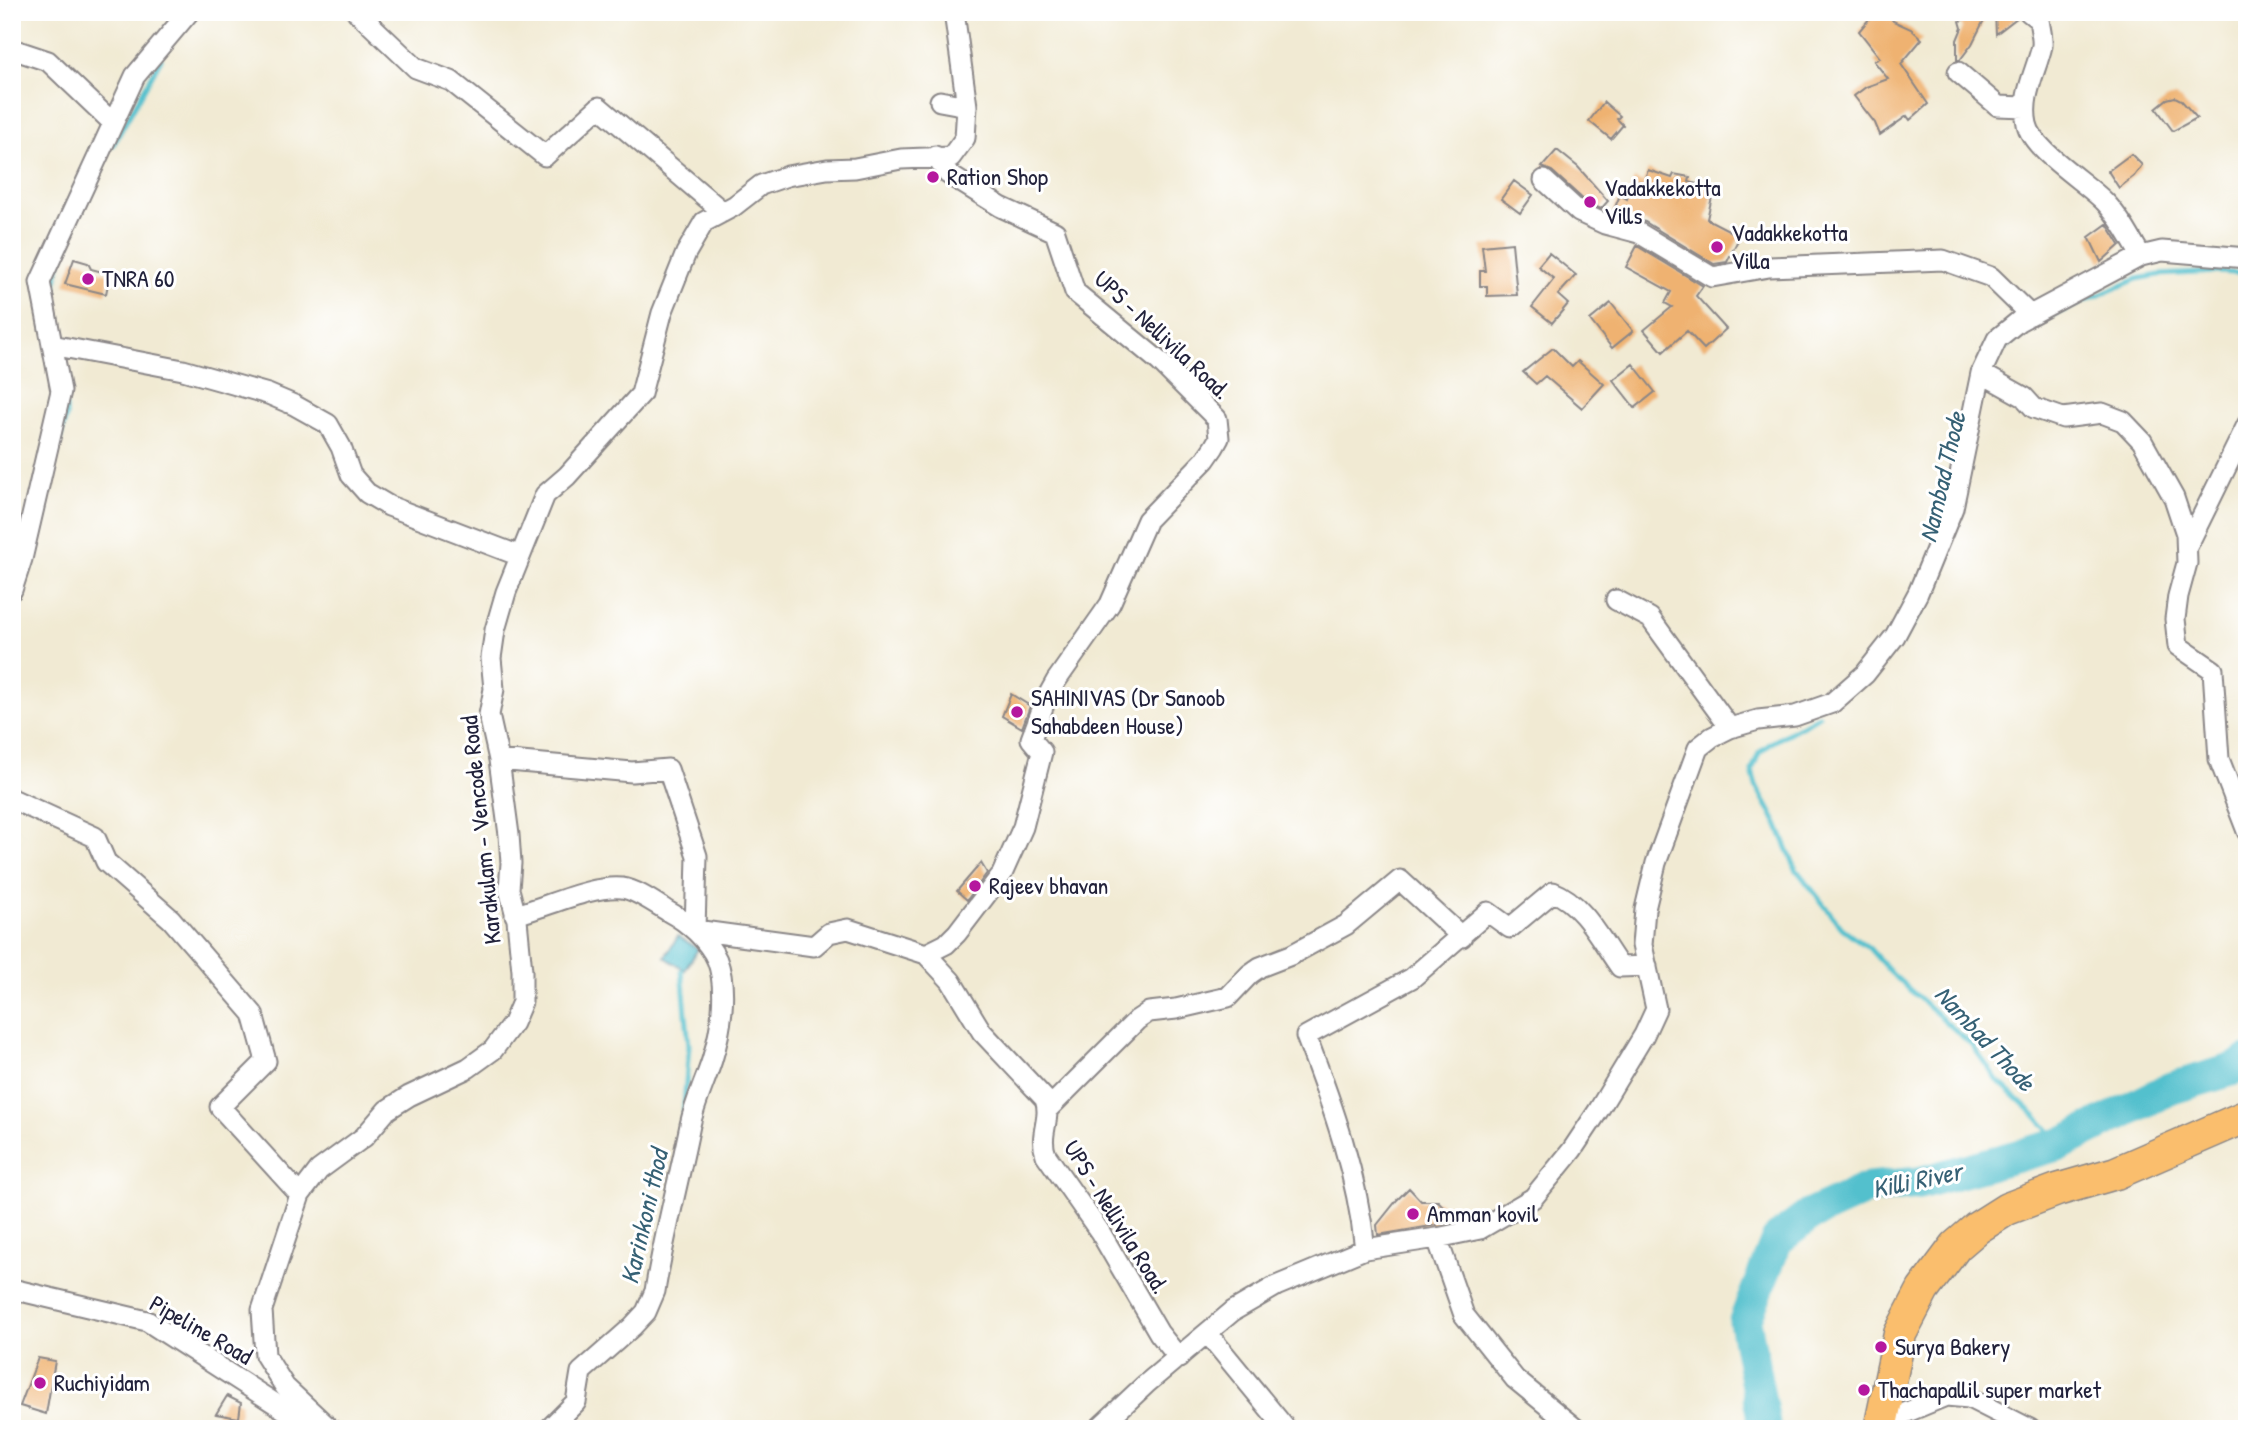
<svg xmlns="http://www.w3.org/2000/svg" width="2259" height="1441" font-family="'Patrick Hand',sans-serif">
<rect width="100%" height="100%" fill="#fff"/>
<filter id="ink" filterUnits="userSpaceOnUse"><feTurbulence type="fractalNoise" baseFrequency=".0143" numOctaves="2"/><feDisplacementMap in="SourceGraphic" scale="14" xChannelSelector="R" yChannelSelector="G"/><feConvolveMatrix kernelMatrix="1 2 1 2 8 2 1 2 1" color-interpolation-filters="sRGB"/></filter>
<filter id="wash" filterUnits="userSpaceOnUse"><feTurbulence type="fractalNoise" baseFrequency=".00686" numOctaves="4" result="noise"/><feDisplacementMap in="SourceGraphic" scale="28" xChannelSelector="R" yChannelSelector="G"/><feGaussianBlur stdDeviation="1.57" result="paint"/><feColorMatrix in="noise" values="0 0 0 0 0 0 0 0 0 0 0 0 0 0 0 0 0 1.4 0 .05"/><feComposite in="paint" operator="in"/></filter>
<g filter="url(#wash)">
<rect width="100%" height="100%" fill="#f1ead3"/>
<!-- water -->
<path fill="#53c0cd" stroke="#3a7184" stroke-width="2" d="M678 936 698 949 685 970 665 957Z"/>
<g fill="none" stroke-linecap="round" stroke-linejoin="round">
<!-- stream -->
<path stroke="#53c0cd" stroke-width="5" d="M113 145 161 59
M52 300 60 262
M1998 354 2008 344 2052 315 2137 279 2159 275 2217 272 2247 274
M59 441 66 417V407
M1945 552 1954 528
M1901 642 1920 613 1925 599
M1819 716 1771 743 1759 753 1752 770 1756 786 1777 824 1796 869 1842 928 1869 948 1891 973 1972 1045 1997 1080 2034 1114 2061 1144
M682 971 689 1046 683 1118"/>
<!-- river -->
<path stroke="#53c0cd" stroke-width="33" d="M1765 1429 1745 1321 1777 1240 1810 1215 1869 1188 1919 1183 2061 1144 2169 1089 2235 1069 2247 1061"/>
</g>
<g id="blocks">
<!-- building -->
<path fill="#efb271" d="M1875 12H1886L1893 21 1911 29 1922 39 1901 64 1928 104 1910 120 1907 116 1880 135 1875 123 1854 96 1866 87 1888 79 1874 61 1880 58 1859 31Z
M1980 12H1988L1972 44 1960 60H1957V40L1962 28 1960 21Z
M1995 12H2017L2018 17 1996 34Z
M2175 97 2181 100 2197 118 2173 131 2156 108 2167 99Z
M1604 102 1620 116 1617 119 1623 125 1611 139 1589 121Z
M1557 150 1578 167 1608 201 1601 209 1586 202 1552 171 1542 167Z
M2131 154 2142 165 2134 176 2119 188 2108 171Z
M1648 170 1672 178 1674 174 1690 177 1689 182 1714 188 1707 219 1740 236 1727 262 1714 264 1645 222 1613 212 1620 195 1627 199 1634 179 1643 183Z
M1514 181 1533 195 1520 213 1501 199Z
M2107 224 2120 245 2101 262 2089 237Z
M1512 243 1517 295 1487 296V286H1480V271H1485L1482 246Z
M1637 246 1703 286 1696 296 1726 329 1704 349 1687 331 1663 352 1644 330 1672 307 1665 303 1671 292 1626 267Z
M1549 253 1576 275 1558 295 1568 304 1552 323 1532 307 1554 279 1538 266Z
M74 259 88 263 91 269 110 274 106 294 65 284Z
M1611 303 1633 331 1612 348 1590 320Z
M1553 348 1572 367 1578 361 1604 384 1582 408 1545 376 1536 384 1523 372Z
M1633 364 1655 392 1635 408 1613 380Z
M1011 694 1030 706 1022 728 1002 716Z
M981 863 987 873 967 900 957 891Z
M1409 1188 1421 1201H1438L1446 1209 1436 1219 1437 1225 1378 1235 1377 1225 1397 1200Z
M38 1358 55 1361 46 1414 20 1406Z
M227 1396 241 1403 239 1418 216 1414Z"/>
</g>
</g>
<g filter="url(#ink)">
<use href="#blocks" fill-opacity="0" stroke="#8a8687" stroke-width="2"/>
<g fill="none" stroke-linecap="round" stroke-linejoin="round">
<defs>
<path id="street" d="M357 12 416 68 451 81 545 156 599 107 723 212
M2029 12 2039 20C2040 28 2043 38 2042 46 2036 72 2021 96 2027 124 2032 150 2086 182 2105 202 2120 218 2130 237 2141 256
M12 49 48 61 113 123
M1958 72 1998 106 2025 107
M940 101 967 106
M935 156 948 174 1001 207 1055 232 1075 292 1160 362 1217 419 1219 438 1214 447 1205 460 1147 520 1110 604 1056 681 1046 699 1031 739 1042 752 1023 827 1002 874 957 933 946 944 926 954 951 981 982 1032 1045 1099C1052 1119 1038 1134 1046 1155L1100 1232 1159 1333 1179 1358
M1544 180 1579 212 1605 224 1639 233 1712 277 1769 267 1943 260 1991 277 2030 315
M52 345 183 370 268 394 294 405 328 424 341 447 351 475 367 493 389 506 520 556
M1981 373 2024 397 2034 408 2063 418 2102 413 2123 421 2142 441 2174 498 2186 534 2187 563 2178 596 2175 619 2178 646 2213 670 2219 759 2247 831
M2187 547 2247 425
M12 590 22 559 61 391 40 282 135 76 189 12
M1616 600 1650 618 1730 728
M499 760 632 772 668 769 697 856 695 930 814 946 829 933 848 929 926 954
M12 799 95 837 106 862 171 919 253 1014 266 1061 220 1107 300 1195
M515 915C547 907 591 885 622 888 637 890 656 904 669 912 688 922 708 940 717 960 728 989 721 1031 712 1060 705 1082 695 1102 690 1125 679 1180 664 1235 655 1291L646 1312 632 1327 581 1372 576 1402 549 1429
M1048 1109 1137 1020 1149 1012 1176 1009 1228 997 1250 974 1260 967 1291 955 1346 925 1400 880 1462 937
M1437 1238 1464 1315 1515 1379 1576 1429
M1365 1249C1357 1174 1333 1106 1306 1036L1412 978 1488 912 1510 928 1553 892C1583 903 1602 942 1620 967L1647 966
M12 1289 147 1321 313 1428
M1208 1334 1286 1429
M1881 1423 1946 1396 1969 1398 2030 1429
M330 1429 285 1387 265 1355 262 1310 300 1195 319 1170 364 1137 387 1110 409 1096 468 1068 493 1050 513 1023 522 1002V971L517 920 509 889 511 863 509 835 499 760 489 715 494 689 491 658 495 630 506 592 545 495 567 476 641 394 662 313 686 253 704 222 734 206 761 185 787 176 827 169 855 168 901 159 951 157 965 138 967 106 954 12
M1098 1429 1146 1384 1233 1311 1276 1286 1365 1249 1437 1238 1480 1229 1533 1198 1572 1150 1598 1111 1644 1035 1656 1009 1642 945 1645 909 1656 863 1698 748 1712 737 1730 728 1758 720 1795 716 1832 703 1865 674 1895 636 1918 593 1953 508 1981 373 1997 339 2019 321 2141 256 2162 251 2247 258"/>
<path id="primary" d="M1880 1429 1900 1334 1923 1290 1956 1246 1977 1228 2007 1209 2057 1190 2116 1173 2247 1116"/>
</defs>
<!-- street casing -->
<use href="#street" stroke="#8a8687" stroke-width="23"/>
<!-- primary casing -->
<use href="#primary" stroke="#8a8687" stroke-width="35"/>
<!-- street -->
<use href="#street" stroke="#fff" stroke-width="19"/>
<!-- primary -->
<use href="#primary" stroke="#fabe6d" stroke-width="32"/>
</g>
</g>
<!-- markers -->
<g fill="#b5179e" stroke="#fff" stroke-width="2.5">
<circle cx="933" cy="177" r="7"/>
<circle cx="1590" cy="202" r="7"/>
<circle cx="1717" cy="247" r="7"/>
<circle cx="88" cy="279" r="7"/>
<circle cx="1017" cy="712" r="7"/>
<circle cx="975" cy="886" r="7"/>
<circle cx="1413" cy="1214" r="7"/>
<circle cx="1881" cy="1347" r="7"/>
<circle cx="40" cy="1383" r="7"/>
<circle cx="1864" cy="1390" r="7"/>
</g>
<g text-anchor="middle" stroke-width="6" stroke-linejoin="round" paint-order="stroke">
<!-- poi labels -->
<g font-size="24" fill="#22223b" stroke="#fff" text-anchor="start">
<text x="947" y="185">Ration Shop</text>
<text x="1604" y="196">Vadakkekotta<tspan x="1604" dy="28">Vills</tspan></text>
<text x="1731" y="241">Vadakkekotta<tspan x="1731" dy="28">Villa</tspan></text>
<text x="102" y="287">TNRA 60</text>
<text x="1031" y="706">SAHINIVAS (Dr Sanoob<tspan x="1031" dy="28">Sahabdeen House)</tspan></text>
<text x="989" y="894">Rajeev bhavan</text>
<text x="1427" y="1222">Amman kovil</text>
<text x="1895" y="1355">Surya Bakery</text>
<text x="54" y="1391">Ruchiyidam</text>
<text x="1878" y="1398">Thachapallil super market</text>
</g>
<!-- street labels -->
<g font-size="24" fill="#22223b" stroke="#fff">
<text transform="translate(1162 335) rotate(43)" y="8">UPS - Nellivila Road.</text>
<text transform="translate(481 830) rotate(-96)" y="8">Karakulam - Vencode Road</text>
<text transform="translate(1116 1217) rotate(58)" y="8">UPS - Nellivila Road.</text>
<text transform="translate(201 1330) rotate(30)" y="8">Pipeline Road</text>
</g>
<!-- water labels -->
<g font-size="26" font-style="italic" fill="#366175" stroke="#fff">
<text transform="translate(1942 477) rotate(-77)" y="9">Nambad Thode</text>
<text transform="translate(1985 1038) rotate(47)" y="9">Nambad Thode</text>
<text transform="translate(1917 1180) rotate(-12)" y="9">Killi River</text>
<text transform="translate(644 1217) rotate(-77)" y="9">Karinkoni thod</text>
</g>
</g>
<!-- margin -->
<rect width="2259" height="1441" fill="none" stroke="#fff" stroke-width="42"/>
</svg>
